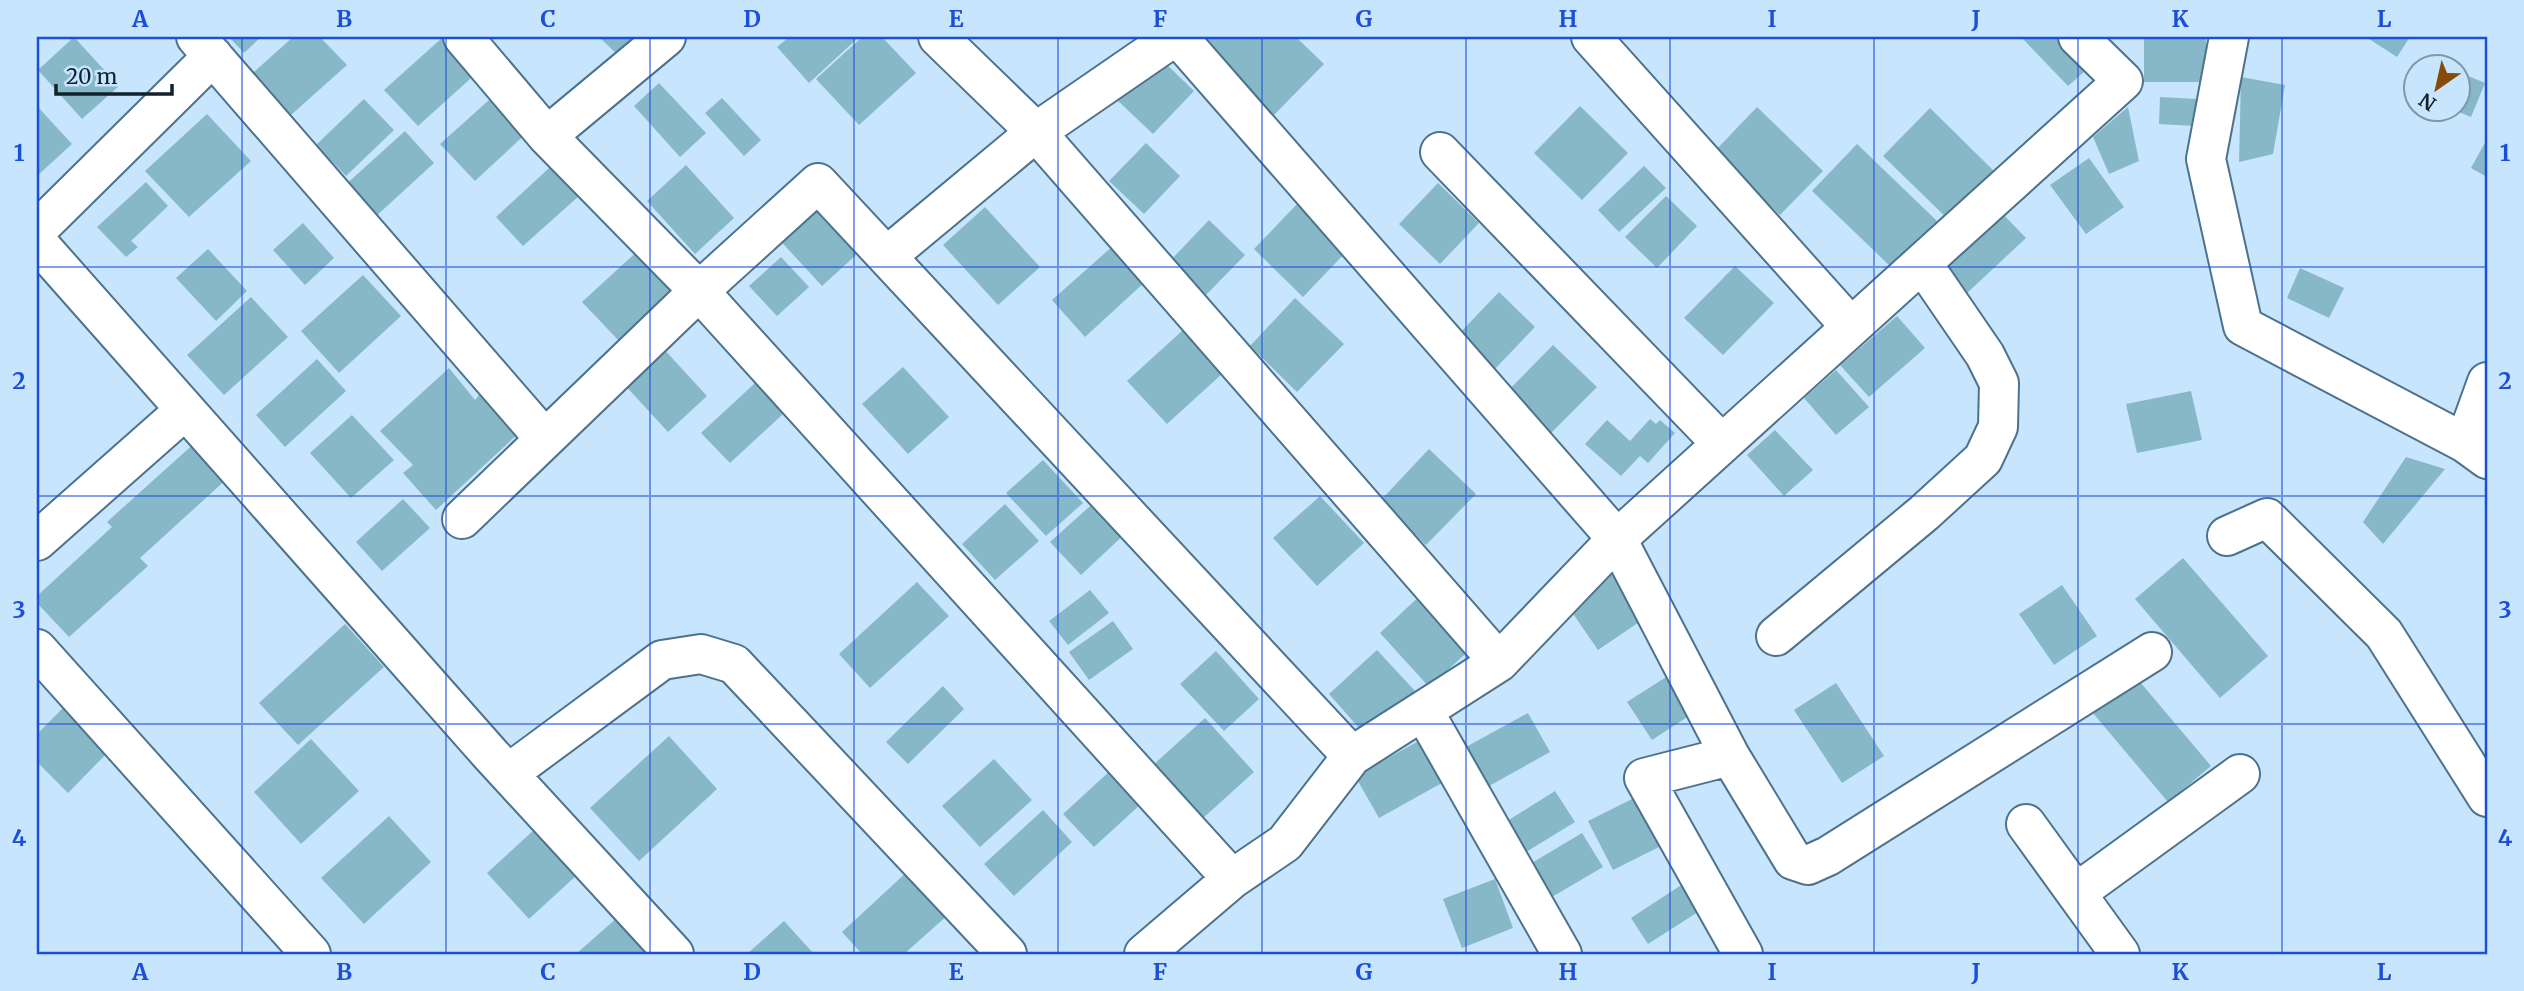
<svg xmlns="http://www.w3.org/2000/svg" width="2524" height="991" font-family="Merriweather,serif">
<rect width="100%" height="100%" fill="#c7e6fd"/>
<!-- building -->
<path fill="#86b8c8" d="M74 37 119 86 82 119 38 70Z
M229 37H261L244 53Z
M293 37H320L347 65 291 115 253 73Z
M443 37H449L480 70 418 126 384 90Z
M599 37H635L618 55Z
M789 37H859L809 83 777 47Z
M862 37H882L916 73 859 125 816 79Z
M1207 37H1296L1324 64 1272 117 1198 46Z
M2021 37H2065L2092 65 2068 86Z
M2144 37H2206V82H2144Z
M2366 37H2410L2397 57Z
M1159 57 1194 91 1153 134 1117 100Z
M2466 75 2485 83 2471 117 2452 109 2458 108V95Z
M2241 77 2285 85 2273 154 2239 162Z
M659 83 706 133 680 157 634 106Z
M498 92 531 129 475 181 440 144Z
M2160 97 2197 99 2195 126 2159 124Z
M722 98 761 140 744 156 705 113Z
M364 99 394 130 346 176 316 145Z
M37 106 72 144 37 176Z
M1580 106 1628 153 1582 200 1534 153Z
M1757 107 1823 171 1780 215 1714 152Z
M2128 107 2139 161 2109 174 2093 137Z
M1930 108 1999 176 1953 224 1883 156Z
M207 114 251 161 189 217 145 171Z
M405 131 434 163 373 219 343 187Z
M2487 139V177L2471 168Z
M1146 143 1180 176 1144 214 1109 181Z
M1857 144 1937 221 1892 268 1812 191Z
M561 157 589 187 523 246 496 217Z
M2089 158 2124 207 2086 234 2050 185Z
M686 165 734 218 695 254 647 201Z
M1644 166 1666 188 1619 232 1598 210Z
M146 182 168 206 131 241 138 247 126 257 97 227Z
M1438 183 1479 223 1440 264 1399 224Z
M821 193 868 244 822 286 775 235Z
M1666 196 1697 226 1657 268 1625 237Z
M1298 203 1348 250 1303 297 1254 249Z
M985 207 1040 267 998 305 943 245Z
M1999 210 2026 238 1966 294 1939 266Z
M1209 220 1245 255 1205 296 1169 262Z
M303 223 334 258 305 285 273 250Z
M1114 245 1146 281 1085 337 1052 300Z
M643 246 680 287 620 342 582 302Z
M208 249 247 291 216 321 176 278Z
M781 257 809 287 777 316 749 286Z
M1735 266 1774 303 1723 355 1684 318Z
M2300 268 2344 288 2329 318 2287 298Z
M363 275 401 316 339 373 301 331Z
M1499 292 1535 327 1490 374 1454 339Z
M251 297 288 337 224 395 187 355Z
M1295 298 1344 344 1297 392 1250 346Z
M1897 316 1925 348 1869 397 1840 365Z
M1183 330 1223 373 1167 424 1127 381Z
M1553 345 1597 387 1547 437 1504 395Z
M661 346 707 396 668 432 622 382Z
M317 359 346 391 285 447 256 415Z
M903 367 949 417 908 454 862 404Z
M449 368 475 400 483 390 521 431 436 510 403 473 413 465 380 431Z
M1836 370 1869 407 1836 435 1804 398Z
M755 383 783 414 730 463 701 433Z
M2191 391 2202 440 2137 453 2126 404Z
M352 415 394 460 351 498 310 453Z
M1650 419 1656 424 1660 420 1675 433 1648 463 1640 456 1621 476 1585 444 1607 420 1630 441Z
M1775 430 1813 470 1784 496 1747 455Z
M198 440 230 476 140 558 148 566 69 637 37 603V596L112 527 107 522Z
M1429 449 1476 494 1426 545 1380 501Z
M2406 457 2445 469 2383 544 2363 522Z
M1043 460 1083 503 1046 536 1006 493Z
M1320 496 1364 543 1317 586 1273 538Z
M403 499 430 528 382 571 356 542Z
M1098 499 1128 531 1081 575 1050 542Z
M1005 504 1039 541 995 580 962 544Z
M2183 558 2268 656 2220 698 2135 599Z
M1616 570 1648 616 1598 650 1567 605Z
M917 582 949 616 870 688 839 654Z
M2062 585 2097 636 2054 665 2019 614Z
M1090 590 1109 613 1068 645 1049 621Z
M1424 592 1474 646 1429 687 1380 633Z
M1113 621 1133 649 1089 680 1069 652Z
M345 624 384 667 298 745 259 703Z
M1377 650 1415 691 1366 736 1329 694Z
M1216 651 1259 699 1224 731 1180 684Z
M1674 672 1698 710 1652 740 1627 702Z
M2135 676 2211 766 2168 802 2092 712Z
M1836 683 1884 756 1842 783 1794 710Z
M943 686 964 709 908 764 886 742Z
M66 705 111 749 68 793 37 762V734Z
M1528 713 1550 752 1489 786 1466 747Z
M1205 718 1254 772 1202 819 1152 766Z
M669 736 717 789 639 861 590 808Z
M1426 737 1449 779 1379 818 1355 776Z
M311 739 359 791 301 844 254 792Z
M994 759 1032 800 980 847 942 806Z
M1112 769 1142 803 1094 847 1063 814Z
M1555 791 1575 822 1518 857 1499 826Z
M1642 794 1667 843 1613 870 1588 821Z
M1043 810 1072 842 1014 896 984 864Z
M389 816 431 862 364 924 321 878Z
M548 817 590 863 529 919 487 873Z
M1582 833 1603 867 1545 901 1525 867Z
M909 870 949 914 904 954H862L842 932Z
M1692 878 1709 905 1648 944 1631 918Z
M1495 879 1513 928 1462 948 1443 899Z
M628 908 671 954H576Z
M784 921 814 954H747Z"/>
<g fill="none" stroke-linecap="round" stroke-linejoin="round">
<defs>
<path id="minor" d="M196 37 544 438
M463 37 547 136 699 291 1232 879
M938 37 1036 132 1499 662
M1178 37 1617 539 1730 756 1644 778 1743 954
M1591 37 1851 327
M2229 37 2206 159 2243 326 2465 443 2487 459
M547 136 666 37
M1440 152 1722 444
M37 230 213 56
M37 242 491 755 674 954
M887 256 1036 132 1174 37
M2465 443 2487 382
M462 519 699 291 818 183 1352 756
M2227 536 2267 518 2384 634 2487 797
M37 541 184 411
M1776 636 1924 513 1983 459 1998 427 1999 383 1985 355 1922 263
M37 649 311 954
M1424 712 1562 954
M1730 756 1793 860 1808 865 1828 856 2152 652
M509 773 662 660 701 654 734 664 1007 954
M2026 824 2120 954
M2076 893 2240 774
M1144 954 1232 879 1285 843 1352 756 1499 662 1617 539 2123 81 2078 37"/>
</defs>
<!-- minor casing -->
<use href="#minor" stroke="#4e728c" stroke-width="42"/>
<!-- minor -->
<use href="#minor" stroke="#fff" stroke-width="38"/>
</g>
<!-- grid -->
<path fill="none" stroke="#1d4ed8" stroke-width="2" stroke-opacity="0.55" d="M242 37V954M446 37V954M650 37V954M854 37V954M1058 37V954M1262 37V954M1466 37V954M1670 37V954M1874 37V954M2078 37V954M2282 37V954M37 267H2487M37 496H2487M37 724H2487"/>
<!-- border -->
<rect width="2524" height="991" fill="none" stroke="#c7e6fd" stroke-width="77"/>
<!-- north arrow -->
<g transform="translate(2437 88) rotate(214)"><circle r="33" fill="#c7e6fd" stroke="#7f97a9" stroke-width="2"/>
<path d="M0-5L12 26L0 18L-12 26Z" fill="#874b08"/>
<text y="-10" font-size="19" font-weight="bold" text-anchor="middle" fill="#12212b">N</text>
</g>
<!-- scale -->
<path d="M56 84v10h116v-10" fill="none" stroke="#12212b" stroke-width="3.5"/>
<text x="66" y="84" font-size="21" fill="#12212b" stroke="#c7e6fd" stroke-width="5" paint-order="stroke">20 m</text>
<rect x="38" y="38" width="2448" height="915" fill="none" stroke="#1d4ed8" stroke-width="2.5"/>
<g font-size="23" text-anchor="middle" font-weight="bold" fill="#1d4ed8">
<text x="140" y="27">A</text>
<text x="344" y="27">B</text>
<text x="548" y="27">C</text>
<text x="752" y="27">D</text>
<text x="956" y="27">E</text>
<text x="1160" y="27">F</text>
<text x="1364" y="27">G</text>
<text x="1568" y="27">H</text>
<text x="1772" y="27">I</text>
<text x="1976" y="27">J</text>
<text x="2180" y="27">K</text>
<text x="2384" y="27">L</text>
<text x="19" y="161">1</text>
<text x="2505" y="161">1</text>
<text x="19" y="389">2</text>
<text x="2505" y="389">2</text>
<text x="19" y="618">3</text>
<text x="2505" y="618">3</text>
<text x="19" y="846">4</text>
<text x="2505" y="846">4</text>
<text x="140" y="980">A</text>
<text x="344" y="980">B</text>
<text x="548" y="980">C</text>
<text x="752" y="980">D</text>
<text x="956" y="980">E</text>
<text x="1160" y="980">F</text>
<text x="1364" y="980">G</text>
<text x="1568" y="980">H</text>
<text x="1772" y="980">I</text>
<text x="1976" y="980">J</text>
<text x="2180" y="980">K</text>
<text x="2384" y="980">L</text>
</g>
</svg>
